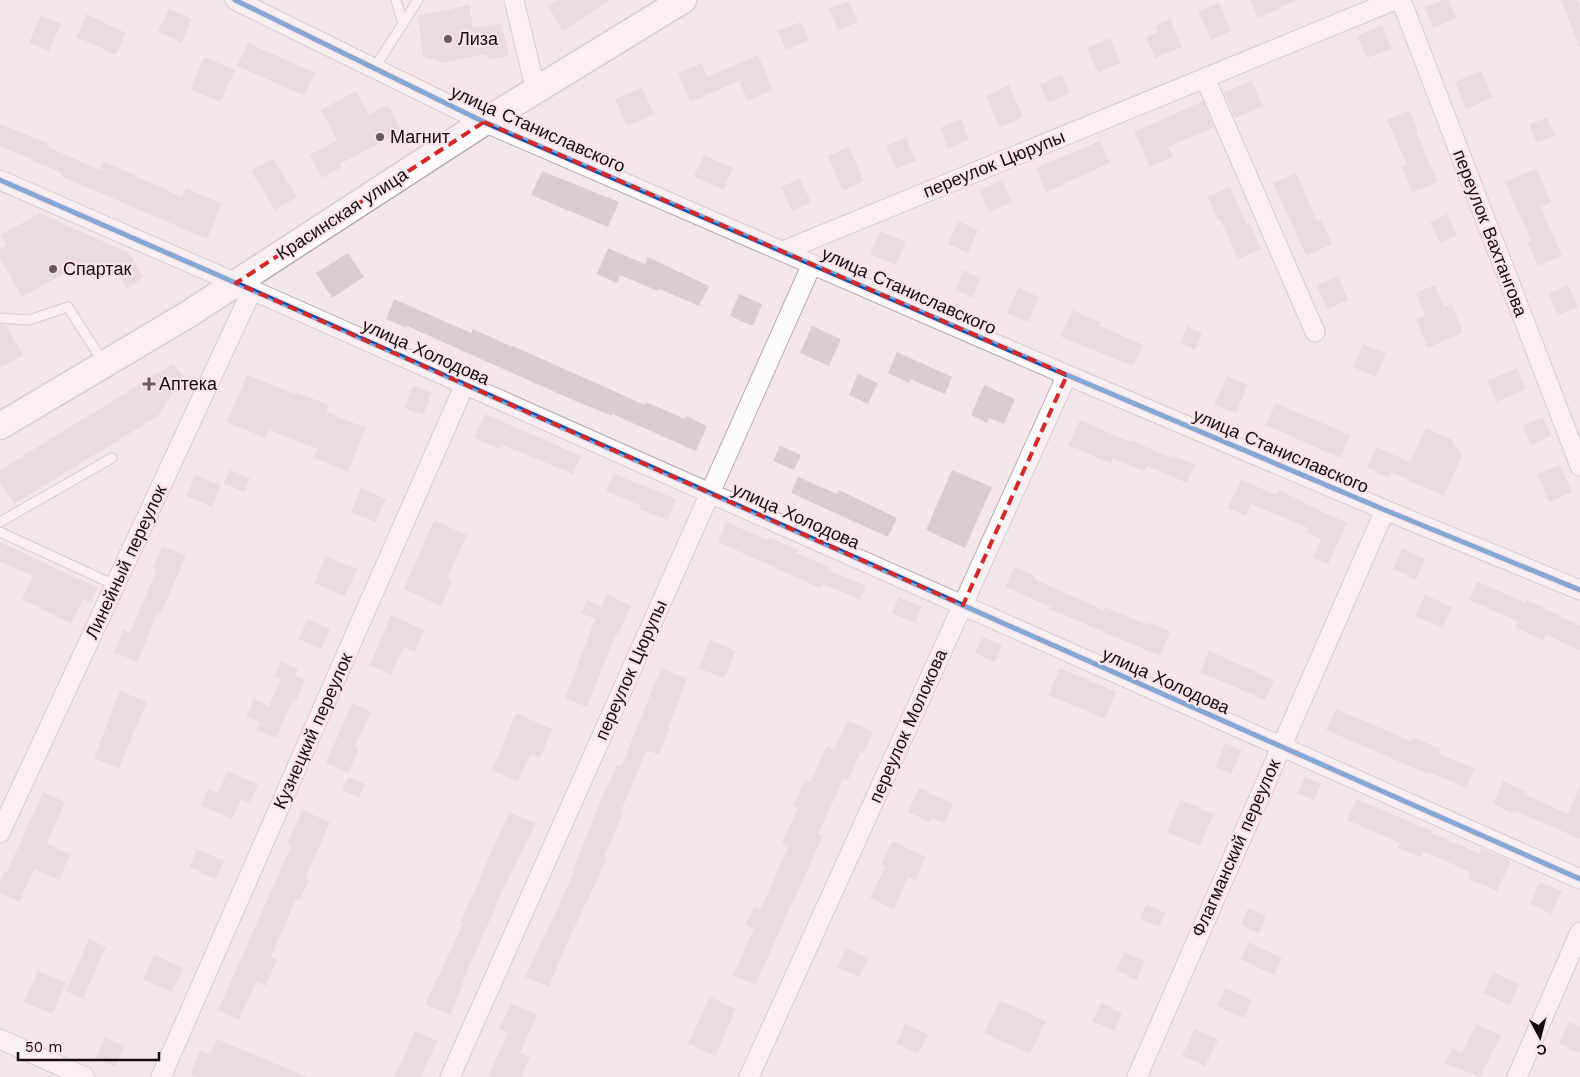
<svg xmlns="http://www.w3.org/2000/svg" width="1580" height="1077" font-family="'Work Sans',sans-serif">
<rect width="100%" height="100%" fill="#f4e7eb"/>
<!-- building -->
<path fill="#d8ced1" d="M558 0H610L563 31 548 6Z
M1250 0H1298L1258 18Z
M1444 0H1449L1457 18 1433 28 1424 8Z
M1561 0H1577L1580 8V47H1579Z
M849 1 858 22 838 30 829 9Z
M1219 3 1231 31 1211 40 1198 12Z
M469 5 473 28 501 23 509 56 491 59 484 54 443 63 423 56 418 16Z
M169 8 192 19 182 43 158 32Z
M86 14 126 33 116 55 77 37Z
M41 15 61 24 49 51 29 43Z
M1170 19 1182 47 1155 58 1146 37 1158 32 1155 26Z
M801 22 809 40 786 50 778 31Z
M1382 25 1392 48 1367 58 1357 36Z
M1110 38 1120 63 1098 73 1087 48Z
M248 43 315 73 305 96 237 66Z
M758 55 773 90 748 101 739 81 690 102 678 73 702 63 707 77Z
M204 57 235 70 220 102 190 89Z
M1481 71 1493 97 1466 109 1455 82Z
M1062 74 1070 93 1048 103 1040 84Z
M1251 81 1263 106 1235 118 1224 92Z
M1009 85 1023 117 1000 128 986 96Z
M642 87 654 114 627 126 615 99Z
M356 91 369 115 388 104 402 131 340 164 342 167 322 178 310 155 337 140 321 110Z
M1203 101 1214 127 1168 147 1173 157 1150 167 1134 132Z
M1409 110 1418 131 1416 132 1438 182 1413 192 1402 167 1407 165 1387 120Z
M1547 117 1555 135 1537 143 1529 125Z
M961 119 969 139 948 149 940 128Z
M0 124 49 144 48 147 100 170 103 161 182 197 186 188 222 204 207 239 61 176 62 173 0 146Z
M906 137 916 161 896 169 886 146Z
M1100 141 1110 163 1046 192 1036 168Z
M849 147 864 181 843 191 828 156Z
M704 155 733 168 723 190 694 176Z
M273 158 297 197 275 210 251 171Z
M1536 168 1551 202 1541 207 1562 256 1538 266 1528 243 1531 241 1505 182Z
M542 171 619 202 608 227 531 195Z
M1296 173 1317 221 1321 219 1332 244 1306 256 1273 183Z
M800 179 811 202 792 211 781 187Z
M1002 180 1012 202 989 212 979 190Z
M1230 187 1247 225 1250 224 1261 249 1238 259 1220 219 1218 220 1208 197Z
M40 213 129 253 144 277 127 289 115 270 95 282 86 268 72 269 22 297 0 259V249L7 245 1 235Z
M1448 214 1457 235 1440 243 1430 222Z
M958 221 978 230 968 253 948 244Z
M880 231 906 242 896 265 870 254Z
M608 248 645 264 648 257 709 286 699 306 659 289 658 291 620 275 617 283 597 274Z
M348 253 364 277 332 298 316 273Z
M964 270 981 278 972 298 955 290Z
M1338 276 1348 300 1327 309 1316 285Z
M1435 285 1444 307 1451 304 1463 332 1428 348 1416 320 1425 315 1416 293Z
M1568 285 1578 307 1558 315 1548 293Z
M1018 288 1039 297 1028 322 1007 313Z
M739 294 762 304 753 326 730 316Z
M394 299 471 333 473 329 513 347V346L645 405 646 402 685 419 686 416 707 426 696 451 612 414V416L573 400 407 326V328L386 319Z
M1072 310 1101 323 1100 326 1143 345 1133 366 1060 336Z
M0 324 6 325 23 355 0 368Z
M812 326 841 339 829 366 800 353Z
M1187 326 1202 333 1195 350 1180 343Z
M1363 344 1386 353 1376 377 1353 367Z
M897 352 952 377 945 394 910 379 909 383 888 373Z
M173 364 184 376 158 416 14 504 0 482V470Z
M1517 368 1526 389 1496 402 1487 381Z
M858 374 878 383 868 404 849 395Z
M247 375 295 394 296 392 329 405 326 412 366 428 348 472 314 458 318 449 269 430 266 438 227 422Z
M1227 376 1248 385 1236 413 1214 404Z
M984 385 1015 399 1004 424 989 418 987 423 971 415Z
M413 386 432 393 423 415 404 408Z
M1276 403 1350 435 1340 458 1266 425Z
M485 414 581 456 573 474 502 445 500 449 474 438Z
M1543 417 1551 436 1531 445 1523 426Z
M1080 420 1130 442V440L1171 458 1172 455 1195 465 1187 483 1147 466 1144 472 1113 458 1111 464 1069 445Z
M1426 428 1451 439 1462 455 1444 496 1390 472 1388 477 1367 468 1376 447 1410 462Z
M780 446 801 455 794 470 773 461Z
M1560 465 1572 492 1549 502 1537 474Z
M230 470 250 478 244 492 224 484Z
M952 470 992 487 965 548 926 530Z
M614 474 676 499 667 520 640 509 641 506 606 491Z
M195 475 221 485 212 507 187 496Z
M798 477 837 494 839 490 897 518 888 537 791 493Z
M1241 480 1277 495 1279 490 1300 500 1299 501 1347 523 1328 564 1313 558 1321 539 1306 532 1308 528 1251 504 1246 515 1228 508Z
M361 488 386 499 376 522 351 512Z
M434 520 467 535 447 578 452 581 441 606 404 589Z
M726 522 768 540 769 537 798 550 796 553 829 567 828 570 866 586 860 600 822 583 820 588 718 542Z
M0 542 98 588 91 603 83 599 71 624 22 599 33 576 0 561Z
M162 546 186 556 160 615 157 614 138 662 114 652 123 630 130 633 157 569 153 568Z
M1402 549 1425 559 1416 580 1393 569Z
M326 556 357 569 345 596 314 583Z
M1014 567 1035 576 1034 579 1103 610 1105 607 1148 625 1149 622 1170 632 1160 656 1050 609 1051 607 1005 587Z
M1477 581 1526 603 1527 600 1580 626V650L1546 635 1543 640 1515 627 1518 621 1469 600Z
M607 594 631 606 618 635 616 634 587 707 565 698 595 619 581 613 587 600 601 606Z
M1425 595 1452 607 1443 628 1415 616Z
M899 597 922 606 915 623 892 613Z
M391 615 424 630 415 652 404 647 391 675 370 665Z
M308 619 330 629 321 649 299 639Z
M982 637 1002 645 995 662 975 653Z
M710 640 736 651 724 678 698 668Z
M1209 651 1274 680 1265 700 1200 672Z
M281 661 298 669 295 675 305 680 296 701 293 700 276 738 257 730 260 722 246 716 254 699 269 706 281 679 274 676Z
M661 668 687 678 668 729H669L659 755 647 750 621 811 623 812 604 858 607 859 567 943 549 987 525 977 574 872 572 871 600 802 617 765 621 767Z
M1060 668 1116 692 1105 719 1048 695Z
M120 691 147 702 119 768 94 758Z
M352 703 371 712 355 747 359 749 348 773 326 763Z
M1336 709 1411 741 1413 737 1440 749 1438 753 1475 769 1466 788 1429 772 1428 774 1326 730Z
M516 713 552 729 540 758 531 754 518 782 492 770Z
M847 720 873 732 863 754 860 753 848 780 844 778 818 834 823 836 755 985 733 975 754 929 745 925 754 906 761 909 788 846 782 843 798 808 793 805 805 780 810 783 827 746 834 750Z
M1225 743 1242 750 1231 774 1215 767Z
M228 771 258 785 250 803 241 799 232 819 201 806 208 789 218 793Z
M1305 776 1321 784 1314 801 1298 793Z
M348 777 365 784 359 797 342 790Z
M1503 781 1525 791 1524 794 1568 814 1580 787V839L1516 811 1515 814 1493 804Z
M919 788 953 804 944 824 932 818 930 822 908 812Z
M43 792 65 802 47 844 70 854 59 880 34 869 19 902 0 893V882L5 871 7 872Z
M1356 799 1432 831 1431 833 1479 853 1481 848 1511 861 1497 891 1468 878 1470 872 1423 851 1421 857 1398 848 1400 843 1347 820Z
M1181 800 1214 814 1200 846 1167 832Z
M302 810 330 822 305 879 309 880 299 901 296 899 271 957 277 960 266 986 257 982 239 1020 218 1010 291 846 287 844Z
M509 812 536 824 503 890 462 983 464 984 450 1015 425 1004 464 922 461 921Z
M892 841 926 857 915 880 908 877 894 909 870 898 885 867 881 865Z
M197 849 224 861 216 879 189 867Z
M1540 882 1562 891 1552 914 1530 904Z
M1146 904 1165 913 1159 927 1140 918Z
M1248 908 1266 916 1259 933 1241 925Z
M89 939 106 947 83 999 66 991Z
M1248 942 1282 958 1274 975 1240 959Z
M846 948 868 958 860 977 837 967Z
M1124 952 1145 961 1137 980 1116 970Z
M154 955 183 968 172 992 143 980Z
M38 971 66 983 52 1014 24 1002Z
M1493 972 1519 984 1510 1005 1483 993Z
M1225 988 1252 1000 1244 1018 1217 1006Z
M710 997 736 1009 715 1056 688 1044Z
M1000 1000 1046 1021 1030 1054 984 1033Z
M511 1003 537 1015 520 1053 530 1057 521 1077H488L508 1033 499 1029Z
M1101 1003 1122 1013 1114 1031 1093 1021Z
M1569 1022 1580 1027V1053L1559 1044Z
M905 1024 928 1034 918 1054 896 1044Z
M1476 1024 1501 1035 1480 1077 1445 1063 1452 1048 1462 1053Z
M1195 1029 1218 1040 1205 1066 1182 1056Z
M415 1031 437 1041 421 1077H394Z
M105 1037 125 1046 115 1067 95 1058Z
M217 1039 259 1057 308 1077H198L190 1073 200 1051 210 1055Z"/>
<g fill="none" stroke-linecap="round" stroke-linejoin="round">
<defs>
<path id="service" d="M396 0 403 24
M375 67 418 0
M0 318 29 320 68 307 103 362
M0 522 112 458
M0 532 115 585"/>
<path id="minor" d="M235 0 484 122 1067 375 1385 510 1580 590
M514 0 536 91
M1401 0 1580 466
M1205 78 1315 332
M0 180 252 290 1580 879
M783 251 1395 0
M0 833 252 290
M0 1039 85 1077
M161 1077 465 384
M450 1077 812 264
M749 1077 1067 375
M1137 1077 1385 510
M1517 1077 1580 932"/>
<path id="secondary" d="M0 426 187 315 484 122 683 0"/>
</defs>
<!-- service casing -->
<use href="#service" stroke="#b4aaad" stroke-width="11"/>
<!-- minor casing -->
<use href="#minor" stroke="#b4aaad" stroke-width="21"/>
<!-- secondary casing -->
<use href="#secondary" stroke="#b4aaad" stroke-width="29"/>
<!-- service -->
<use href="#service" stroke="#fdfbfc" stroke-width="9"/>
<!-- minor -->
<use href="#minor" stroke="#fdfbfc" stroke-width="19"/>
<!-- secondary -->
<use href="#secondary" stroke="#fdfbfc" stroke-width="26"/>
<defs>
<path id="cycleway" d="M235 0 484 122 1067 375 1385 510 1580 590
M0 180 252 290 1580 879"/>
</defs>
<!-- cycleway casing -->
<use href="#cycleway" stroke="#f9e2e9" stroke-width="8"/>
<!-- cycleway -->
<use href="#cycleway" stroke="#0057b8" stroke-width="5"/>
</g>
<!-- marked area -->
<path d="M0 0H1580V1077H0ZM484 122 1067 375 963 605 236 283Z" fill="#f4e7eb" fill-opacity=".55" fill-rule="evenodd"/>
<path fill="none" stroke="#d62828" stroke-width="4" stroke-dasharray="10 6" stroke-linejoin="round" d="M484 122 1067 375 963 605 236 283Z"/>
<!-- markers -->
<g fill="#645b5d" stroke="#f9e2e9" stroke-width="2">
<circle cx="448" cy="39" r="5"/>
<circle cx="380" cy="137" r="5"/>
<circle cx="53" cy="269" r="5"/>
<path d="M146.5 376.5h5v5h5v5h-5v5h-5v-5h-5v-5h5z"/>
</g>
<g text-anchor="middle" stroke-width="4.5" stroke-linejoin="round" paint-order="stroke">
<!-- poi labels -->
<g font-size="18" fill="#160f11" stroke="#f9e2e9" text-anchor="start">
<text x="458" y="45">Лиза</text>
<text x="390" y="143">Магнит</text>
<text x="63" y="275">Спартак</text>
<text x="159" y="390">Аптека</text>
</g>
<!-- street labels -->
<g font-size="18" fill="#160f11" stroke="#f9e2e9">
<text transform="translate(538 129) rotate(24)" y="6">улица Станиславского</text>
<text transform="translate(994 164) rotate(-22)" y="6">переулок Цюрупы</text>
<text transform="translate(342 214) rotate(-33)" y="6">Красинская улица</text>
<text transform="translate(1490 233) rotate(69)" y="6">переулок Вахтангова</text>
<text transform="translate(909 291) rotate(24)" y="6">улица Станиславского</text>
<text transform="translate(426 352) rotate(24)" y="6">улица Холодова</text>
<text transform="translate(1281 451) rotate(23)" y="6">улица Станиславского</text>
<text transform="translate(796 516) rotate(24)" y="6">улица Холодова</text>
<text transform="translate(126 562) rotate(-65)" y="6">Линейный переулок</text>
<text transform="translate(631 670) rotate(-66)" y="6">переулок Цюрупы</text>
<text transform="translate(1166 681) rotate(24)" y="6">улица Холодова</text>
<text transform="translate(908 726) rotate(-66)" y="6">переулок Молокова</text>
<text transform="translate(313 731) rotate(-66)" y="6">Кузнецкий переулок</text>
<text transform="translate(1236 848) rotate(-66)" y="6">Флагманский переулок</text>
</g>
</g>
<!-- north arrow -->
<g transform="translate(1540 1037) rotate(173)" stroke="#f9e2e9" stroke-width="4" paint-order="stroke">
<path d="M0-4L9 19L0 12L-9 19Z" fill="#160f11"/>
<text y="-8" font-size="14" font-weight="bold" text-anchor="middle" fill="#160f11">С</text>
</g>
<!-- scale -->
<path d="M18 1052v8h141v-8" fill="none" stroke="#160f11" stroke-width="2.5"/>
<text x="25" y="1052" font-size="15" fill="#160f11" stroke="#f9e2e9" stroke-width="4" paint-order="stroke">50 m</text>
</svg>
